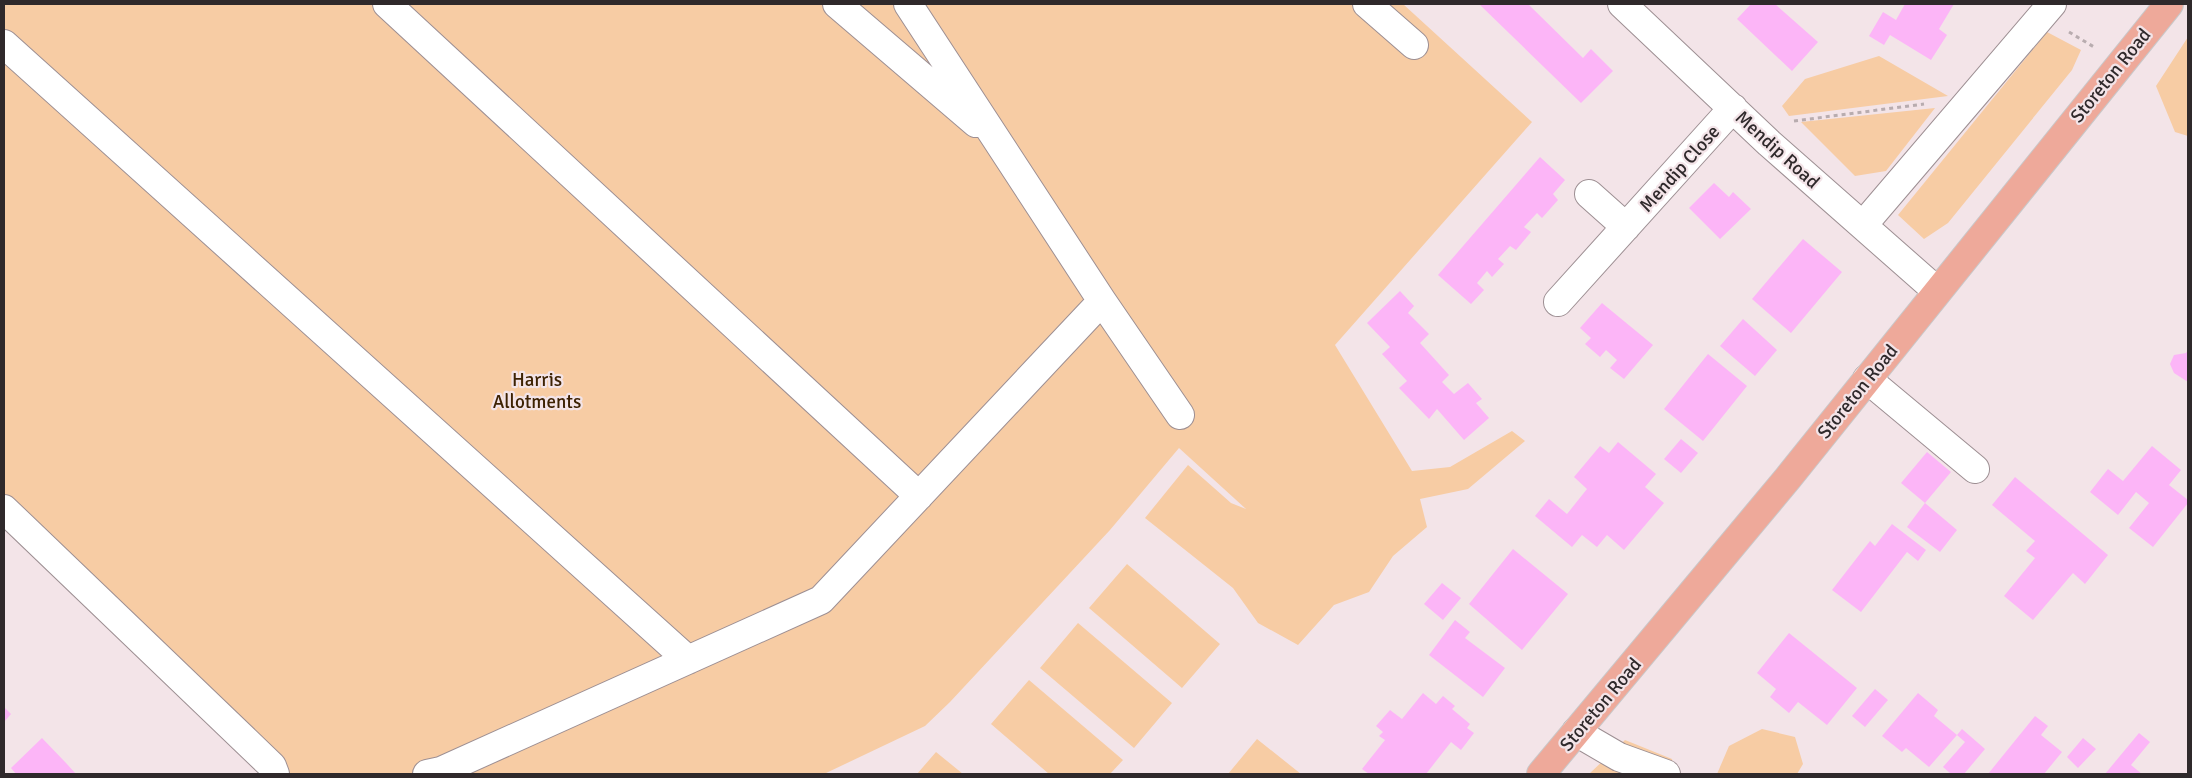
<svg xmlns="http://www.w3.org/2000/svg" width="2192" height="778" font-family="Signika,sans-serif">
<rect width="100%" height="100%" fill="#f3e4e8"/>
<!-- green -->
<path fill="#f7cca4" d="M4 4H1403L1532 122 1335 345 1412 471 1450 467 1512 431 1525 441 1468 489 1420 499 1427 527 1393 556 1369 592 1334 605 1298 645 1258 623 1233 588 1145 518 1188 465 1231 503 1246 509 1179 448 1110 530 950 702 925 726 824 774H265L4 525Z
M2047 32 2081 50 2072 70 1948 223 1924 239 1898 215Z
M2188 37V136L2175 132 2156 86Z
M1879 56 1948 96 1789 116 1782 106 1805 79Z
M1935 108 1886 171 1855 176 1801 122Z
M1127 564 1220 644 1182 688 1089 608Z
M1078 623 1172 703 1134 748 1040 668Z
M1029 680 1123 760 1110 774H1049L991 724Z
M1762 729 1795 737 1803 764 1797 774H1717L1729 746Z
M1257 739 1301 774H1228Z
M1625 740 1672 759 1675 774H1589Z
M936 752 963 774H917Z"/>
<!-- building -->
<path fill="#fcb5f7" d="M1479 4H1528L1583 58 1591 49 1613 71 1581 103Z
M1751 4H1775L1818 42 1792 71 1737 19Z
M1905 4H1954L1939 29 1947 35 1931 60 1890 35 1884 45 1869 36 1883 12 1896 20Z
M1540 157 1565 180 1553 194 1558 200 1542 218 1537 213 1524 227 1531 232 1516 250 1510 246 1498 259 1504 264 1492 277 1487 271 1477 283 1484 290 1471 304 1438 275Z
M1714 183 1729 197 1733 192 1751 209 1720 239 1689 208Z
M1803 239 1842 272 1791 333 1752 299Z
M1400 291 1414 306 1408 313 1429 334 1420 343 1449 375 1442 382 1454 394 1468 383 1482 399 1476 403 1489 418 1464 440 1437 409 1429 419 1399 388 1407 381 1382 354 1390 347 1367 323Z
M1602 303 1653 345 1624 379 1610 368 1617 360 1606 350 1600 357 1585 344 1591 338 1580 328Z
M1743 319 1777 350 1755 376 1720 346Z
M2188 350V382L2174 373 2170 364 2174 355 2186 353Z
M1708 354 1747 386 1703 441 1664 409Z
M1681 439 1698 453 1681 473 1664 459Z
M1618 442 1656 474 1645 487 1664 503 1624 550 1607 535 1597 547 1582 535 1572 547 1535 516 1549 499 1567 514 1587 489 1574 477 1600 446 1609 453Z
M2152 446 2181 470 2169 485 2188 500V503L2153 547 2129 528 2149 503 2136 492 2118 515 2090 492 2108 469 2123 481Z
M1927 452 1951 472 1925 503 1901 483Z
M2015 477 2108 555 2085 584 2073 573 2033 620 2004 596 2035 558 2026 551 2035 541 1992 505Z
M1925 503 1957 530 1940 552 1907 527Z
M1892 524 1926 550 1918 561 1907 552 1861 612 1832 590 1870 541 1875 546Z
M1513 549 1568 594 1522 650 1469 604Z
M1442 583 1461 598 1443 620 1424 604Z
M1455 620 1470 632 1465 638 1505 668 1483 697 1429 655Z
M1789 633 1857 688 1827 725 1798 702 1789 713 1770 697 1776 689 1757 673Z
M1875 689 1888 700 1865 727 1852 716Z
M1423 693 1436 704 1443 696 1455 706 1452 709 1470 724 1467 728 1474 733 1461 750 1451 742 1426 774H1369L1362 769 1385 740 1379 736 1383 732 1376 726 1390 710 1402 719Z
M1918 693 1938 710 1934 716 1957 735 1929 767 1906 748 1902 752 1882 736Z
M4 707 11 714 4 722Z
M2035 716 2048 726 2041 735 2062 752 2044 774H1988Z
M1962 729 1985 749 1964 774H1951L1943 767 1965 742 1957 735Z
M2139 733 2150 742 2131 765 2142 774H2105Z
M42 738 66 763 76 774H16L11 768Z
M2083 738 2096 749 2078 768 2067 757Z"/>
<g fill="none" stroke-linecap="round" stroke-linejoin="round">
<defs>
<path id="minor" d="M387 4 919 496
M837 4 976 123
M1367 4 1414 45
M1622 4 1769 143 1937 291
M4 44 688 660
M1589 194 1626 227
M1863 225 2052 4
M1102 301 1180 415
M1558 302 1733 108
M1867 379 1975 469
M4 509 272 766 275 774
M1576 732 1619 757 1666 774
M427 774 441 771 821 600 1102 301 908 4"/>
<path id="major" d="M1541 774 1788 478 2169 4"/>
</defs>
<!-- minor casing -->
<use href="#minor" stroke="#9d8f93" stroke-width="30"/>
<!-- major casing -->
<use href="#major" stroke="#c9c7c8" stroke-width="30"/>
<!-- path -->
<path stroke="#b8acaf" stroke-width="3" stroke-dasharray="4 4" stroke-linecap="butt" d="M2069 32 2094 47
M1794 121 1924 104"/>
<!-- minor -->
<use href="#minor" stroke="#fff" stroke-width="28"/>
<!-- major -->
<use href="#major" stroke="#eea99a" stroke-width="28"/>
</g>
<g text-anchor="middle" stroke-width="4.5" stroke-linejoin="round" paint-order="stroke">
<!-- street labels -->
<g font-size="19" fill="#2f292b" stroke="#f3e4e8">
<text transform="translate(2110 75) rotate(-51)" y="7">Storeton Road</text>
<text transform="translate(1778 149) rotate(42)" y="7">Mendip Road</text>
<text transform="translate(1679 168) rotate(-48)" y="7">Mendip Close</text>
<text transform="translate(1857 391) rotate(-51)" y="7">Storeton Road</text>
<text transform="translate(1600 704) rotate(-50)" y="7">Storeton Road</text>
</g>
<!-- park labels -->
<g font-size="19" fill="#3d2203" stroke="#f3e4e8">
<text x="537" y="386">Harris<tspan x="537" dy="22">Allotments</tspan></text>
</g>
</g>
<!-- border -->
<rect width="2192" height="778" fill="none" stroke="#2f292b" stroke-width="10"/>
</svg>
